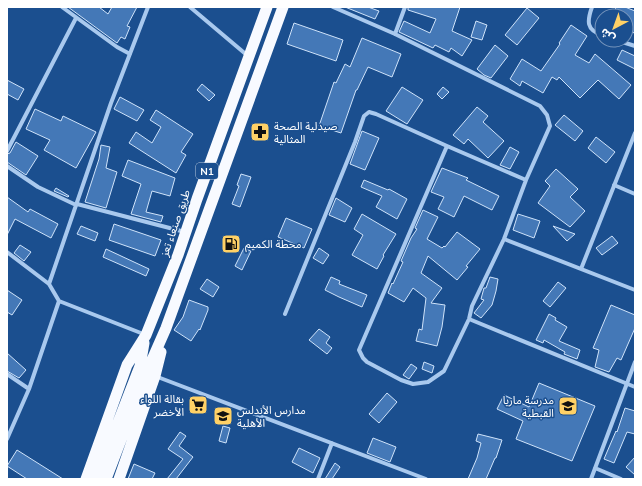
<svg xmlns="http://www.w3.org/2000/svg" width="642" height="486" font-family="Mulish,'Noto Sans Arabic',sans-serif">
<rect width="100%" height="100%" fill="#1b4f8f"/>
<!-- building -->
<path fill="#4478b7" stroke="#cfe3fa" d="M68 7H99L108 14 112 7H137L127 26 130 27 125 39 121 37 117 43Z
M345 7H368L379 11 375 19Z
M408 7H460L452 31 472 40 462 56 451 48 449 52 435 45 433 48 399 32 404 21 430 33 436 19 408 10Z
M616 7H625L635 11V33L626 31V16H613Z
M527 8 539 18 517 45 505 35Z
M476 21 487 25 482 40 471 37Z
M294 23 343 40 336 61 287 44Z
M571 25 587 36 575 55 589 63 595 54 631 85 619 99 598 80 580 98 559 77 557 80 552 77 543 93 522 81 520 86 510 79 522 59 541 71 560 44 559 43Z
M362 38 401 54 392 77 368 67 357 90H356L341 133 319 126 334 82 336 83 345 64 350 67Z
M495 45 508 56 491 78 484 75 477 69Z
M622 50 635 56V69L617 60Z
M7 80 24 89 18 100 7 94Z
M202 84 215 95 209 101 197 90Z
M402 87 423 100 407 124 386 111Z
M443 87 449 92 442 99 437 94Z
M120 97 144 110 137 121 114 109Z
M477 107 488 116 483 122 504 141 488 158 468 139 464 144 453 135Z
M35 109 61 121 63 116 96 132 76 168 44 150 50 140 26 129Z
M156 110 193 134 181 152 186 155 176 173 129 143 136 132 152 143 161 127 150 120Z
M564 115 583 131 575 141 555 125Z
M362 131 379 138 365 170 350 164Z
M596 137 615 152 606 163 588 148Z
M16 142 38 156 26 175 7 162V154L10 153Z
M101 145 110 147 106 168 117 172 106 208 85 202 99 159Z
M510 147 519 152 510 169 500 165Z
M128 160 175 178 170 196 152 191 146 212 163 216 161 222 131 214 141 184 122 176Z
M442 168 468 178 466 180 499 196 492 210 464 196 454 217 438 209 444 197 431 192Z
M556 169 578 189 570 197 585 211 570 227 538 203 550 186 545 181Z
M241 174 251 177 240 207 232 204 239 186 237 185Z
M364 180 388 190 389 189 407 199 397 219 376 207 382 196 361 187Z
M56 188 69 196 68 197 54 191Z
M7 197 28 212 30 209 58 224 51 238 15 219 7 235Z
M336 198 352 208 345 222 329 215Z
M423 210 438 217 427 239 442 248 444 246 445 247 457 232 480 249 466 266 468 267 457 280 428 256 421 273 442 288 431 303 445 305 442 327 437 346 416 341 419 329 422 330 426 298 413 288 404 302 388 293 392 283 393 284 403 262 401 261 411 238 417 229 415 228Z
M362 214 396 234 383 255 384 256 377 269 352 255 363 235 354 229Z
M518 214 540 221 534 238 513 230Z
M286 218 312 229 304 248 278 237Z
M114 224 161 240 155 256 109 240Z
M81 226 98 233 95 241 77 234Z
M553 226 575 234 567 241Z
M612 236 618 243 602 255 596 248Z
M20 245 31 252 24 261 14 253Z
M244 248 251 251 242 270 235 266Z
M319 248 329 255 323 264 313 258Z
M106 249 149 269 146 276 103 257Z
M331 277 340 281 339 284 367 295 362 307 339 297 325 290Z
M490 277 498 279 496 291 492 305 481 318 474 313 484 300 481 299 484 288H486Z
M207 279 219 287 213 297 200 289Z
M558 282 566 288 550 307 543 301Z
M7 290 22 300 12 315 7 312Z
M189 300 208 307V310L200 330 199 329 191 341 174 330 183 317Z
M611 305 635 315V328L621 360 617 358 609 372 595 367 599 350 593 348Z
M549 314 556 318 555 320 567 327 559 341 580 350 577 359 564 354 565 352 544 340 543 343 536 340Z
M319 329 330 337 326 343 332 348 327 354 309 340Z
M7 353 26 370 19 378 7 371Z
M424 362 434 366 432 373 422 369Z
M411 364 417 368 409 379 403 375Z
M539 383 595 406 572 461 516 439 523 421 497 409 504 395 529 407Z
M387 393 397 402 379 423 369 414Z
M625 408 635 411V434L627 432 614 463 604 459 616 431 617 432Z
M223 426 230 428 226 443 219 441Z
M180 432 186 436 179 446 193 457 176 479H167L183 459 168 449Z
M478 434 502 440 496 458H495L486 479H468L477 458 481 443 476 441Z
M373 438 396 447 390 462 367 453Z
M299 448 320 458 313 473 292 462Z
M17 450 63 479H27L7 466Z
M635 457V475L626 467Z
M335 463 340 467 332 479H325Z
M134 464 155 473 152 479H128Z"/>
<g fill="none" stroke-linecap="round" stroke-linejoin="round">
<!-- minor -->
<path stroke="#a9c9ee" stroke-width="4" d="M62 7 117 47 130 54
M190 7 248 56
M333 7 395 34 540 106 547 115 550 126 526 180 504 239 472 306 469 319 444 371 428 382 413 384 401 380 367 362 363 358 359 350 447 146
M592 7C587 21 586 30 602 35
M395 34 405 7
M616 40 635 46
M7 151 76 18
M7 166 38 187 76 205 77 204 185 232
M614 185 635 194
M504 239 635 290
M7 252 49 284 59 301 146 335
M581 269 635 133
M49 284 111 103 148 7
M285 314 355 142 364 116 369 112 376 114 447 146 526 180
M469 319 635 387
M7 374 29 389 59 301
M155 376 426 479
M7 439 29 389
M595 468 621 479
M318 479 332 443
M591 479 635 362"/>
<!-- trunk -->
<path stroke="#f8faff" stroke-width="11" d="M86 479 127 365 146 335 178 255 197 199 267 7
M96 479 140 366 144 343
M106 479 148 369 166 328 283 7
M119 479 155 376 161 352"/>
</g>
<!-- icons -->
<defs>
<symbol id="pharmacy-square" viewBox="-11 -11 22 22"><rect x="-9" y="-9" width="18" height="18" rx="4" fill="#ffd166" stroke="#1b4f8f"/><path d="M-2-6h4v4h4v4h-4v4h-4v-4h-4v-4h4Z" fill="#111"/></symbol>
<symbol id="fuel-square" viewBox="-11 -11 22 22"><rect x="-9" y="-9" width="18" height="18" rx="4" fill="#ffd166" stroke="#1b4f8f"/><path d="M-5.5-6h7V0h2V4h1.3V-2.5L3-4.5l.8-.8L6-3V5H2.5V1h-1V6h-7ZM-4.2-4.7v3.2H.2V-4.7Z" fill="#111"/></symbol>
<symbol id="supermarket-square" viewBox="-11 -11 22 22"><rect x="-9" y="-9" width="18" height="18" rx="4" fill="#ffd166" stroke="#1b4f8f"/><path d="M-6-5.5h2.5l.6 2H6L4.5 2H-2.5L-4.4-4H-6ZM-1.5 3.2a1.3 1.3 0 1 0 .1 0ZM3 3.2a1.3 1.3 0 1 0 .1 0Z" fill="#111"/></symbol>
<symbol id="school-square" viewBox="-11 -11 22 22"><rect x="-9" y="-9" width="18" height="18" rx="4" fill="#ffd166" stroke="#1b4f8f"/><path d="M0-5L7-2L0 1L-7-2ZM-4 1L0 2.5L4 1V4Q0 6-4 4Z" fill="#111"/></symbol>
</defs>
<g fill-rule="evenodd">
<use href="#pharmacy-square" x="249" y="121" width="22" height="22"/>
<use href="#fuel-square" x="220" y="233" width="22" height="22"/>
<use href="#supermarket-square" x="187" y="394" width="22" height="22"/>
<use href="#school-square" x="557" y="395" width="22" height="22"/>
<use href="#school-square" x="212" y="405" width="22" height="22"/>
</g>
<g text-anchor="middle" stroke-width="3" stroke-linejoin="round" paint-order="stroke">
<!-- shield labels -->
<rect fill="#1b4f8f" stroke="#bbcadd" stroke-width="1" x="196" y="163" width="22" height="16" rx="3"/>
<g font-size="10" font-weight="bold" fill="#fff">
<text x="207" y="175">N1</text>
</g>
<!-- poi labels -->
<g font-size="11" fill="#fff" stroke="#1b4f8f" text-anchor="start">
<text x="274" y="130">صيدلية الصحة<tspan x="274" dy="13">المثالية</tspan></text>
<text x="245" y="248">محطة الكميم</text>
<text x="184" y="403" text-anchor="end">بقالة اللواء<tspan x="184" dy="13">الأخضر</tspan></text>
<text x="554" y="404" text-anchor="end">مدرسة ماريا<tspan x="554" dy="13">القبطية</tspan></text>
<text x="237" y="414">مدارس الأندلس<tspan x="237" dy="13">الأهلية</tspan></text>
</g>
<!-- street labels -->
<g font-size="11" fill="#fff" stroke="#1b4f8f">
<text transform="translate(175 223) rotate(-71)" y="4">طريق صنعاء تعز</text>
</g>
</g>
<!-- border -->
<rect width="642" height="486" fill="none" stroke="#ffffff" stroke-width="16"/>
<!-- north arrow -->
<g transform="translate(614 28) rotate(221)"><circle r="19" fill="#1b4f8f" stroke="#7695bc"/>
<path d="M0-3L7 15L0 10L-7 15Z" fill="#ffd166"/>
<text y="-6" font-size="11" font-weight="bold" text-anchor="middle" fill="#ffffff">ش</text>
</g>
</svg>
